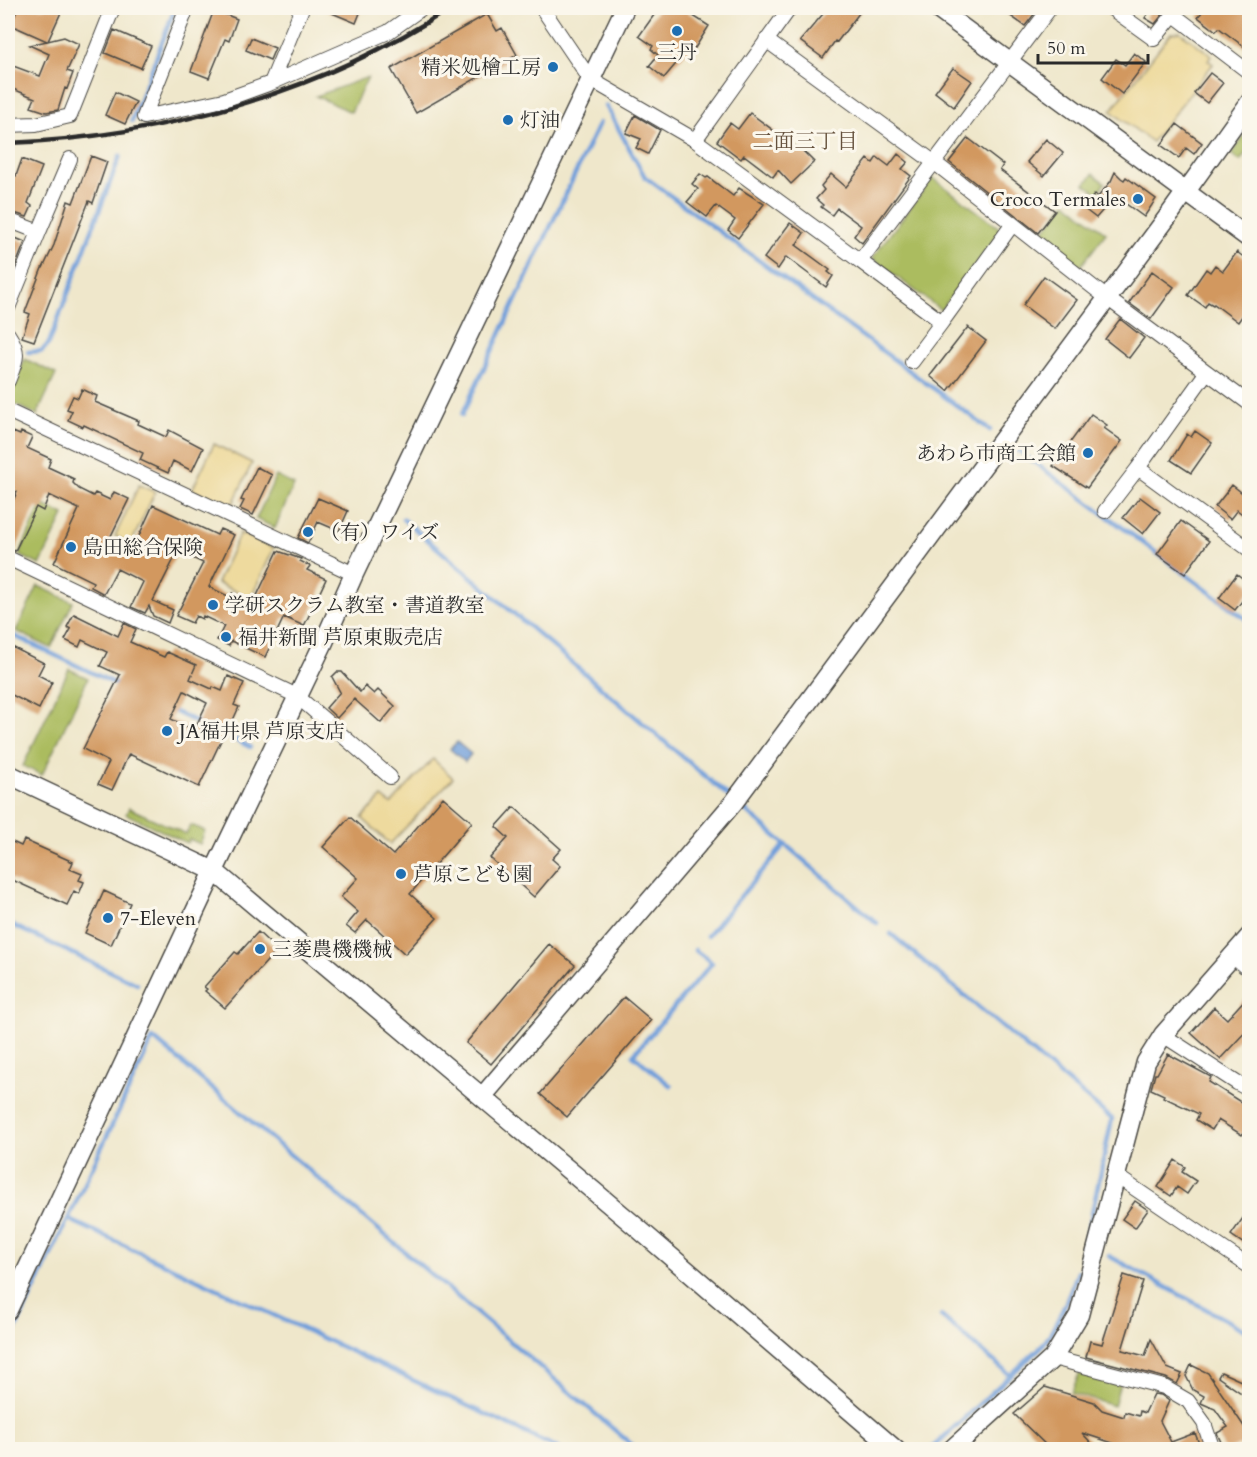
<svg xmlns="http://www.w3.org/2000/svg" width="1257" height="1457" font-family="Cardo,'Noto Serif JP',serif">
<rect width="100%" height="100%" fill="#fbf7ec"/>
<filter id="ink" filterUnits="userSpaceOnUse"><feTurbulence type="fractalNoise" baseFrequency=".0167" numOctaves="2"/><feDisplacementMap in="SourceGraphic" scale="12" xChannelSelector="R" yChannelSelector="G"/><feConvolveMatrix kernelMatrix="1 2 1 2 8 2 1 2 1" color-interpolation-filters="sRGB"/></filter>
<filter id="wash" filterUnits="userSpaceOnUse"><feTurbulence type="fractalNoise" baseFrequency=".008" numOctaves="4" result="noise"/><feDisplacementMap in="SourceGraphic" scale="24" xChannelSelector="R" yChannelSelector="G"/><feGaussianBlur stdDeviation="1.35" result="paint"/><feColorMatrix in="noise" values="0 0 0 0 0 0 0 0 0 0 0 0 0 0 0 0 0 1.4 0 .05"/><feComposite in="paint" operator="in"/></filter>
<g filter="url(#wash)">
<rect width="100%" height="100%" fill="#efe7cb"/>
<!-- green -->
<path fill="#abbc5f" stroke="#6b7445" stroke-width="1.5" d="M368 77 351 112 316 96Z
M1249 129V149L1240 161 1231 154Z
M1093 174 1105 183 1098 193 1085 184Z
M933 178 1002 230 941 310 872 258Z
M1066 202 1106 233 1080 267 1039 237Z
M25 359 56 374 37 415 11 402 9 394Z
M276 476 294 485 275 528 256 519Z
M42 504 64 515 40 565 19 555Z
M38 586 73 602 51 648 16 631Z
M69 669 88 678 42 775 23 766Z
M129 808 186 834 191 825 205 831 200 844 189 839 187 843 126 814Z
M1079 1374 1120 1383 1114 1406 1071 1393Z"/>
<!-- sand -->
<path fill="#eeda9e" stroke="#8c8264" stroke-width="1.5" d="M1180 32 1211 55 1208 60 1213 64 1152 142 1111 111 1171 33Z
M214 444 252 463 231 508 192 490Z
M139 485 155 492 131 544 115 536Z
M240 533 274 548 251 598 217 583Z
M433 759 453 778 390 844 362 818 382 797 391 804Z"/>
<!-- water -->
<path fill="#719fda" stroke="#4e6582" stroke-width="1.5" d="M457 742 471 754 465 762 450 749Z"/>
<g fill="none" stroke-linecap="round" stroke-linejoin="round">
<!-- stream -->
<path stroke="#719fda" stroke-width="4.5" d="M606 106 645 177 990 430
M132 121 175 8
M28 352 42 351 49 343 120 156
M462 415 599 123
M1015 448 1250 622
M403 519 732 799
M8 633 120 686
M171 710 201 724
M220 732 250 747
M738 804 877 923
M8 923 137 984
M891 934 1112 1119 1083 1255
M707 936 785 844
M671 1086 633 1055 712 963 695 950
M68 1219 153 1038 638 1450
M1109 1256 1250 1333
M941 1316 1011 1376
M8 1345 68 1219 562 1450
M930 1450 1043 1345C1059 1322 1069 1297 1078 1271"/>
</g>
<g id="blocks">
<!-- building -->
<path fill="#d2985f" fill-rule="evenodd" d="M18 8H63L48 41 64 37 79 44 67 71 73 73 67 89 65 88 58 110 46 112 31 107 35 98 8 87V64L40 76 49 54 29 45 47 41 11 25Z
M320 8H362L356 23Z
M659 8H681L709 26 695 48 691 46 664 78 649 66 658 55 651 49 653 46 639 36Z
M828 8H863L837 42 835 41 823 58 800 41Z
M999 8H1039L1025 26Z
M1152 8H1168L1155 24 1145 18Z
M1205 8H1250V51L1219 28 1216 31 1198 17Z
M214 10 237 19 229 41 225 39 209 78 191 71Z
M487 14 497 31 502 28 517 55 416 113 391 69Z
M114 30 151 46 141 68 105 53Z
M251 38 275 48 270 60 246 50Z
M1134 53 1146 62 1122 94 1102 78 1116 59 1125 65Z
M953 68 972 81 954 107 935 92Z
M1210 73 1223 83 1207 103 1194 93Z
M115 92 136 102 125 124 105 115Z
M750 113 800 150 801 149 814 162 791 184 778 170 773 177 744 155 741 159 717 141 730 123 738 129Z
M635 115 660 130 648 154 636 148 641 139 626 133Z
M1177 124 1202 143 1194 154 1186 148 1179 158 1161 145Z
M968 138 1003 165 1000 170 1055 211 1038 233 949 162Z
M1046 139 1063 153 1044 176 1027 162Z
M898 154 908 162 902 169 911 176 862 243 854 236 861 226 837 208 832 215 821 207 823 205 816 199 824 190 821 186 831 174 846 187 868 159 873 163 877 157 889 166Z
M91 156 107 162 93 203 89 201 34 341 22 337 30 314 25 312 42 268H43L54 245 68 201 73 203Z
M22 159 42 167 28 203 32 206 27 217 8 211V172L16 176Z
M1115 172 1121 178 1124 180 1126 177 1156 199 1144 217 1115 196 1096 218 1083 208 1095 194 1098 197 1111 181Z
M700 174 706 178 708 177 733 196 739 188 764 204 738 238 728 230 735 220 716 206 707 217 687 202 698 189 692 184Z
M790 223 804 233 796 245 830 270 828 272 833 276 826 287 786 257 778 269 764 258Z
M8 235 25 242 8 285Z
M1237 252 1250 262V305L1238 322 1214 304 1213 305 1208 302 1205 307 1188 295 1206 269 1210 272 1215 265 1223 271Z
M1152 271 1174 287 1151 319 1129 303Z
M1044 276 1077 300 1055 329 1023 305Z
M1120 319 1144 338 1129 358 1105 339Z
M968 327 986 341 948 391 930 376Z
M82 389 97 396 95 402 139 421 138 424 166 437 169 430 203 448 192 471 173 461 168 473 140 460 143 453 84 425 83 427 68 420 72 411 67 409 73 396 78 398Z
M1091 414 1107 425 1104 428 1122 441 1087 488 1053 466Z
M1195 431 1212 443 1191 473 1171 460 1187 434 1191 437Z
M13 432 20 435 21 432 32 437 27 448 51 459 48 467 74 479 73 483 79 489 93 496 95 493 110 500 114 492 129 499 109 540 132 551 153 505 217 535 220 529 234 535 209 587 230 597 232 593 254 602 278 551 301 559 300 561 310 566 307 570 326 579 304 626 284 617 265 657 231 641 229 646 217 640 224 626 203 616 202 619 196 616 192 623 176 616 203 563 178 551 153 601 173 610 168 623 153 616 149 606 145 613 131 607 143 582 117 569 104 594 91 587 93 582 54 563 79 509 49 495 43 511 36 507 15 551 8 549V512L17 492 8 487V443Z
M257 467 272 475 253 515 240 509 244 501 241 500Z
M1232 485 1250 499V520L1237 510 1230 519 1215 507Z
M1140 497 1160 512 1143 534 1123 518Z
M318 498 348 511 339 531 318 522 308 543 298 538Z
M1181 521 1209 541 1185 574 1157 554Z
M1237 574 1250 584V591L1235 610 1219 598Z
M74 614 118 636 124 623 136 629 130 642 164 657 167 652 196 665 190 679 212 689 213 687 222 691 228 676 244 683 234 705 239 707 228 731 226 730 199 787 129 754 112 790 98 784 109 762 83 749 120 675 100 666 107 652 82 640 79 647 65 640 71 629 67 627ZM184 691 207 703 194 730 171 719Z
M8 645 44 663 38 675 52 682 39 709 8 693Z
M337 672H342L360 692 365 686 374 694 378 690 395 706 381 723 354 699 337 718 326 708 340 692 332 677Z
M443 797 472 822 410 894 437 918 405 954 367 920 355 933 346 926 358 912 341 897 358 878 323 847 350 817 393 855Z
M514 807 561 849 552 859 560 866 534 897 490 858 508 838 496 827Z
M8 840 21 846 24 840 73 862 70 869 82 874 79 880 84 882 79 894 74 891 67 905 8 878Z
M104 891 130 903 111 945 85 933Z
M258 932 277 950 225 1008 205 991 207 989 204 987 235 952 238 954Z
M549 944 575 965 491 1064 466 1043Z
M1250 994V1027L1220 1059 1191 1033 1214 1007 1227 1019Z
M624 997 651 1020 567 1117 540 1094Z
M1168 1054 1211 1077 1209 1082 1242 1103 1246 1098 1250 1099V1124L1242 1135 1218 1120 1212 1130 1196 1120 1199 1114 1163 1097 1164 1095 1151 1089 1155 1074H1157Z
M1175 1160 1185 1167 1182 1172 1196 1181 1187 1194 1177 1187 1171 1196 1158 1187Z
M1135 1201 1148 1210 1135 1228 1122 1219Z
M1250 1208V1248L1231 1235Z
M1124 1275 1143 1281 1122 1350 1145 1356 1151 1339 1167 1368 1182 1374 1177 1384 1166 1378 1086 1357 1090 1341 1102 1344Z
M1191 1365 1208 1373 1245 1428 1250 1425V1449H1243L1240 1445 1231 1449H1224L1217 1433 1228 1427 1215 1409 1201 1403 1204 1396 1193 1390 1186 1376Z
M1221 1372 1250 1385V1399L1218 1377Z
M1045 1387 1094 1402 1102 1410 1124 1417 1125 1412 1139 1416 1140 1411 1145 1413 1154 1394 1161 1395 1169 1401 1160 1421 1171 1442 1195 1433 1201 1449H1131L1082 1433 1097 1449H1050L1014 1414Z"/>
</g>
</g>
<g filter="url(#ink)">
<use href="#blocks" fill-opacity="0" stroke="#484743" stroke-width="1.5"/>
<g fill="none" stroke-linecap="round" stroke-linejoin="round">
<defs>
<path id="minor" d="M187 8 144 117 224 100 271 83
M302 8 271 83 388 32 422 8
M542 8 590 79 695 140 860 261
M1111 8 1154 39 1178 9
M1174 15 1250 73
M766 40 935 163 1107 298 1250 404
M8 125 36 124 70 116 113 8
M695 140 790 8
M8 220 39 232 8 308
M1012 225 942 322 860 261 1050 8
M39 232 70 159
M8 334C21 353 16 361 8 381
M912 362 942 322
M1206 373 1138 468 1250 550
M8 411 354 574
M1105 511 1138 468
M8 558 297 696 390 777
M1231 955 1250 971
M1163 1035 1237 1083 1250 1090
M1115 1175 1250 1267
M1053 1358 1164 1387 1188 1401 1204 1423 1213 1450"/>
<path id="tertiary" d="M936 8 1250 239
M8 774 214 871 634 1225 896 1450
M482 1097 734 802 1172 211 1250 102
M8 1310 214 871 323 644 354 574 625 8
M951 1450 1053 1358 1079 1315 1146 1062 1163 1035 1250 936"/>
</defs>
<!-- minor casing -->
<use href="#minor" stroke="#484743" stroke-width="16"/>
<!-- tertiary casing -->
<use href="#tertiary" stroke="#484743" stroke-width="21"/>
<!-- minor -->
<use href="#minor" stroke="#fff" stroke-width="14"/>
<!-- tertiary -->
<use href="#tertiary" stroke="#fff" stroke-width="18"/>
<!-- rail -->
<path stroke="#2b2b2b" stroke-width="4.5" d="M8 143C163 137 320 93 450 8"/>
</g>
</g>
<!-- markers -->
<g fill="#1f6fb2" stroke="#fbf7ec" stroke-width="2">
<circle cx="677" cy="31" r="6"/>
<circle cx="553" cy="67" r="6"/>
<circle cx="508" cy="120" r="6"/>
<circle cx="1138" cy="199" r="6"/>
<circle cx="1088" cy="453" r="6"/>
<circle cx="308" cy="532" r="6"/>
<circle cx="71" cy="547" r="6"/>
<circle cx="213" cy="605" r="6"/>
<circle cx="226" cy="637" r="6"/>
<circle cx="167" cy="731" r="6"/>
<circle cx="401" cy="874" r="6"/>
<circle cx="108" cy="918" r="6"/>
<circle cx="260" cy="949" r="6"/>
</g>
<g text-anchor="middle" stroke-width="6" stroke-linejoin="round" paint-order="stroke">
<!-- poi labels -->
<g font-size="20" fill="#2b2b2b" stroke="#fbf7ec" text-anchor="start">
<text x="677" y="59" text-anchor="middle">三丹</text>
<text x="541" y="74" text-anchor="end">精米処檜工房</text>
<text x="520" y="127">灯油</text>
<text x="1126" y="206" text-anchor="end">Croco Termales</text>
<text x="1076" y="460" text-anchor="end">あわら市商工会館</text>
<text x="320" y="539">（有）ワイズ</text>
<text x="83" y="554">島田総合保険</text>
<text x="225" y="612">学研スクラム教室・書道教室</text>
<text x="238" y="644">福井新聞 芦原東販売店</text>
<text x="179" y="738">JA福井県 芦原支店</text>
<text x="413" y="881">芦原こども園</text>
<text x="120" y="925">7-Eleven</text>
<text x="272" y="956">三菱農機機械</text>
</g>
<!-- neighbourhood labels -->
<g font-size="21" fill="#65513d" stroke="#fbf7ec">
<text x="805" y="148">二面三丁目</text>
</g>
</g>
<!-- margin -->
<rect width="1257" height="1457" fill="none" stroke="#fbf7ec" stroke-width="30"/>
<!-- scale -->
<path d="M1038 54v9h110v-9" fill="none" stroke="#2b2b2b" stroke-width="3"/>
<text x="1047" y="54" font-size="18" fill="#2b2b2b" stroke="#fbf7ec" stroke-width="4.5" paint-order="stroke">50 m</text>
</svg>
